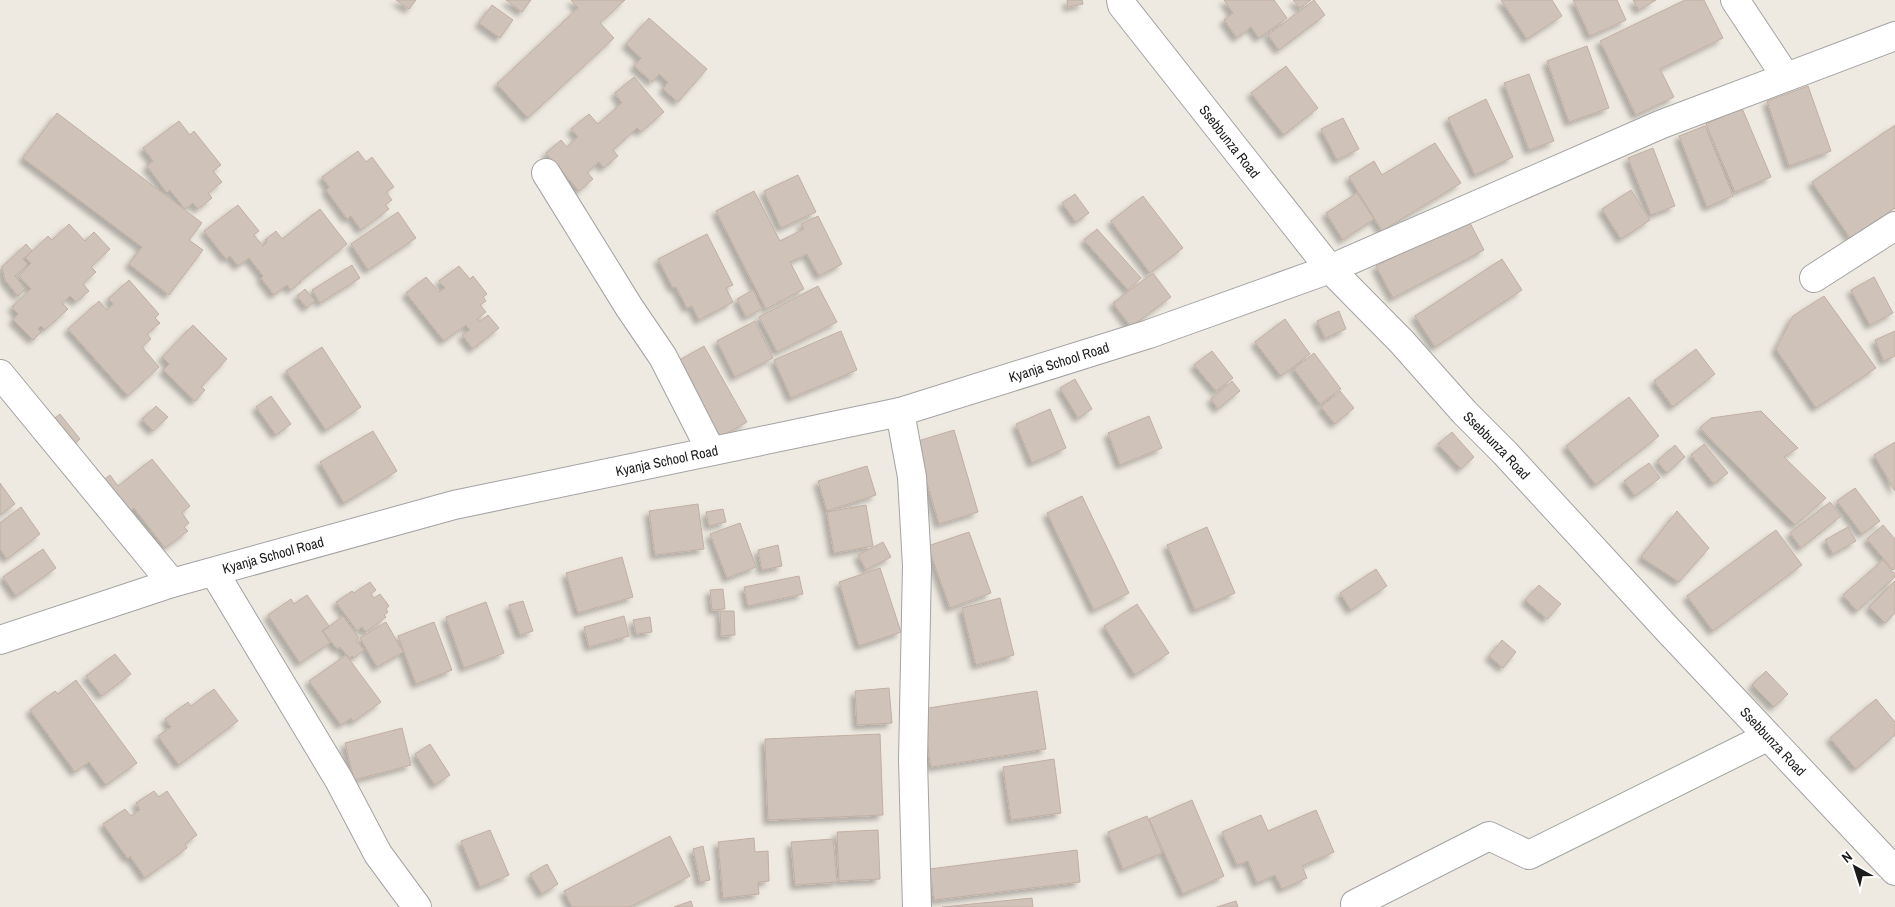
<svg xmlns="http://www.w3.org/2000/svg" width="1895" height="907" font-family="'Archivo Narrow',sans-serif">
<defs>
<filter id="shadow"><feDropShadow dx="-4.5" dy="4.5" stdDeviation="2.5" flood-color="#0004"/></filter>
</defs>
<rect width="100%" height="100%" fill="#efeae1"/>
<!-- building -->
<path fill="#cfc2b9" stroke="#c2afa2" filter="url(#shadow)" d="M396 0H416L409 9Z
M506 0H531L522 12Z
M571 0H625L600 23 614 38 528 118 497 84 578 8Z
M1067 0H1082L1083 4 1068 7Z
M1224 0H1274L1287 18 1259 38 1251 27 1237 38 1224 20 1233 13Z
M1293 0H1311L1300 8Z
M1314 0 1325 15 1279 50 1268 35Z
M1501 0H1552L1562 16 1527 39Z
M1573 0H1617L1626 20 1590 36Z
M1633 0H1656L1639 10Z
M1685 0H1704L1723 38 1660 69 1674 97 1636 115 1600 41Z
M492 5 513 20 500 38 479 23Z
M649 18 707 69 678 102 663 89 668 82 659 74 652 82 634 66 641 58 626 44Z
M1587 46 1609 108 1569 122 1547 61Z
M1286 66 1318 108 1284 135 1251 93Z
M1529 74 1554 141 1529 150 1504 83Z
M634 77 664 112 641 132 637 128 613 150 618 156 604 168 599 162 587 172 593 179 579 191 546 153 561 140 567 147 578 137 571 129 589 114 598 124 622 103 615 93Z
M1808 86 1831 151 1789 166 1767 101Z
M1486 99 1513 157 1475 175 1448 118Z
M1742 108 1771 177 1735 192 1706 124Z
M57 113 202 223 189 240 203 250 169 295 129 264 142 247 23 158Z
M1343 118 1359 149 1337 160 1321 129Z
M179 121 190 135 194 131 221 165 213 171 222 182 208 193 212 198 198 209 193 203 185 209 170 190 167 193 147 166 153 161 143 148Z
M1895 125V208L1850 238 1812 182Z
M1705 126 1733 196 1707 207 1679 136Z
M1435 143 1461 183 1382 231 1349 177 1374 161 1382 175Z
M1653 148 1675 206 1651 215 1628 158Z
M358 151 366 162 372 157 394 187 386 192 392 200 385 205 389 209 361 230 351 216 347 219 326 190 329 187 322 177Z
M798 175 816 212 781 228 764 191Z
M1631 190 1650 220 1621 239 1602 209Z
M754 191 780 241 804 229 801 224 818 216 842 264 819 276 807 254 790 262 804 289 766 309 716 211Z
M1357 193 1374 219 1343 240 1326 213Z
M1075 194 1089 213 1076 222 1062 203Z
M1143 196 1183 248 1150 273 1111 221Z
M238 205 259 231 254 235 263 246 267 242 265 240 276 231 282 239 320 209 347 244 300 281 301 282 291 290 287 285 274 295 261 278 263 276 249 258 238 266 230 256 226 259 204 231Z
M398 212 416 238 368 270 351 244Z
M1468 219 1484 250 1393 298 1376 266Z
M69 224 85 241 94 232 110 249 91 267 96 272 83 284 89 291 76 302 70 296 62 303 68 309 45 330 41 326 38 329 41 332 33 340 13 320 18 314 12 307 31 289 19 276 31 263 25 258 48 236 52 240Z
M1097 229 1141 278 1128 290 1084 240Z
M707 234 733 285 726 288 733 302 699 320 692 306 687 308 676 287 673 288 658 259Z
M26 244 32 251 23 259 28 264 15 276 25 289 18 296 5 280 2 267Z
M1502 259 1522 290 1435 347 1415 316Z
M352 265 360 278 320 303 312 290Z
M459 266 470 279 473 276 487 294 483 297 486 301 480 305 486 312 477 319 479 322 488 315 499 328 473 349 462 335 470 330 466 325 444 341 406 293 426 277 439 292 445 288 439 281Z
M1153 273 1171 297 1131 327 1113 303Z
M1874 277 1893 313 1870 325 1851 290Z
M129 280 159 314 155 318 160 323 147 334 151 339 142 347 159 367 128 396 68 329 99 301 107 310 114 304 108 299Z
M818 286 837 322 777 352 759 317Z
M305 289 315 301 307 308 297 296Z
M753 290 762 309 746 317 737 299Z
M1824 296 1876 368 1816 408 1776 349 1793 316Z
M1339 311 1346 329 1325 338 1317 321Z
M1285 319 1310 354 1281 376 1255 342Z
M755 321 773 358 735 377 717 341Z
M193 325 227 359 201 387 205 390 195 401 163 370 169 364 162 357Z
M841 331 857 370 791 398 774 360Z
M1895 331V356L1884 361 1875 340Z
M704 346 747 422 711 442 669 366Z
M322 347 361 407 326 430 286 371Z
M1696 349 1715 374 1673 407 1654 381Z
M1212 351 1233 378 1216 391 1194 365Z
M1314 353 1341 389 1320 404 1294 369Z
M1075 379 1092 409 1078 418 1060 388Z
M1232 381 1240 391 1218 409 1211 399Z
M1340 391 1354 408 1335 424 1321 407Z
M271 396 291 424 276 435 256 407Z
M1629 397 1659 436 1596 485 1566 446Z
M156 406 168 417 153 431 142 419Z
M1050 409 1066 448 1032 463 1016 424Z
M1761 411 1798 448 1784 457 1826 498 1795 525 1700 428 1711 418Z
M60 414 80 439 71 447 50 422Z
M1149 416 1162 448 1120 465 1108 433Z
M954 430 978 512 939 524 915 442Z
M373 431 397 471 344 503 320 462Z
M1452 432 1474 457 1461 469 1438 444Z
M1895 442V491L1874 455Z
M1704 444 1728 473 1714 484 1691 455Z
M1675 445 1685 457 1667 473 1657 461Z
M152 459 190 506 182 513 189 523 184 527 188 531 165 548 134 508 125 515 100 483 110 475 118 486Z
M1649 463 1660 478 1635 496 1624 481Z
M867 466 876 495 827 511 818 481Z
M0 483 15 504 0 515Z
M1855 488 1880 521 1862 534 1837 501Z
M1082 496 1129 593 1094 610 1047 513Z
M1830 502 1841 516 1801 548 1790 533Z
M698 504 704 549 655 555 649 511Z
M866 505 873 546 834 553 827 512Z
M21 507 40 534 7 559 0 549V523Z
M723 509 726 522 709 526 706 512Z
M1677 511 1709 548 1679 582 1641 557Z
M740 523 756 567 727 578 710 534Z
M1883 525 1895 539V568L1893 570 1867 539Z
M1207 527 1235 593 1195 610 1167 545Z
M1848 527 1856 541 1833 554 1825 540Z
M1776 530 1802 565 1713 631 1687 596Z
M969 532 991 593 950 608 928 546Z
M883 542 891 557 866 570 858 555Z
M778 545 782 566 762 570 758 550Z
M43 549 56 568 16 596 3 577Z
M622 557 633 597 578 613 566 573Z
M1883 560 1895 574V577L1857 611 1843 595Z
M880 568 901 632 859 646 839 582Z
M1376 569 1387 586 1351 610 1340 593Z
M799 576 803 594 748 606 744 587Z
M1895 581V613L1885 623 1869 607Z
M370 582 376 590 371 594 374 598 380 594 389 606 386 609 388 612 384 615 386 617 366 632 362 627 357 631 336 602 352 591 354 593Z
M1539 585 1561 604 1547 619 1525 600Z
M723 589 725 609 712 610 710 590Z
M307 595 329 626 322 631 330 643 300 663 268 615 291 599 294 604Z
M1000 598 1014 655 976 665 962 608Z
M523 601 533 631 520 635 509 605Z
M486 602 504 653 464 668 446 617Z
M1137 604 1169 653 1135 675 1104 626Z
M720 611H734L735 635 721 636Z
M343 616 359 638 356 640 364 650 354 658 352 656 349 658 340 647 337 649 323 631Z
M624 616 629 636 589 647 584 627Z
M650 617 652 632 636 634 633 620Z
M386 622 403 652 377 667 360 638Z
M434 622 452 670 416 684 398 636Z
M1502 640 1516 652 1503 668 1489 656Z
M115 654 131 674 102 696 86 676Z
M346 655 381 702 353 722 351 718 341 725 309 681Z
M1766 671 1788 694 1774 707 1752 685Z
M76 680 137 763 106 785 89 762 75 772 30 710 55 691 58 694Z
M889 688 892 723 857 725 855 691Z
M214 689 238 721 179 765 158 736 171 727 165 719 188 702 191 706Z
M1037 691 1046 749 931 767 922 709Z
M1876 699 1895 722V735L1856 769 1830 738Z
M402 728 411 765 354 780 345 743Z
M880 734 883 815 768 820 765 739Z
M430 744 450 775 435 785 415 754Z
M1054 759 1061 813 1011 820 1003 767Z
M154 791 159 797 167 791 197 835 185 844 187 848 145 878 130 856 128 859 103 824 125 809 131 816 140 810 136 803Z
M1192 800 1224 876 1183 894 1149 819Z
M1316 810 1334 852 1302 866 1307 878 1282 889 1275 875 1257 883 1248 861 1237 865 1222 832 1261 815 1268 831Z
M1147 816 1162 853 1123 869 1108 832Z
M490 830 509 875 480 887 461 841Z
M878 830 880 879 839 881 837 832Z
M670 836 690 876 630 907H572L564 891Z
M754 838 755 852 768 851 769 881 758 882 759 894 723 898 718 842Z
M833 839 837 882 795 885 791 842Z
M703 846 710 880 700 882 693 849Z
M1077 850 1080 882 934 900 930 869Z
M547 864 558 884 542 894 530 874Z
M1032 898 1033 907H942Z
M691 901 693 907H674Z
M1236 901 1238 907H1217Z"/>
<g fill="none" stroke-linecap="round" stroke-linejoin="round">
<defs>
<g id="minor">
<path id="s1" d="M1121 0 1122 5 1330 269 1401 341 1465 413 1505 453 1668 630 1895 871"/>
<path d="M1735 0 1786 77"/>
<path d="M546 173 629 307 663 357 711 451"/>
<path d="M1814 278 1895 226"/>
<path d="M0 374 172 583"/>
<path d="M900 412 912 477 917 566 913 760 917 907"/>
<path d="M214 572 339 780 378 854 417 907"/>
<path id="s2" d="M0 640 172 583 454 505 900 412 1149 334 1330 269 1662 124 1895 36"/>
<path d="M1355 904 1489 836 1529 855 1767 737"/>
</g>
</defs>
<!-- minor casing -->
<use href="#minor" stroke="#a3a3a3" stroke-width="30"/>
<!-- minor -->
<use href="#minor" stroke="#fff" stroke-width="28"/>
</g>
<g text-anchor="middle" stroke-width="5" stroke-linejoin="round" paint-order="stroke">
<!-- street labels -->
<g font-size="14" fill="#1c1c1c" stroke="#fff">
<text dy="5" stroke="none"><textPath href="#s1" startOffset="179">Ssebbunza Road</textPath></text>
<text dy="5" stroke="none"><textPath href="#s2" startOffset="1096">Kyanja School Road</textPath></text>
<text dy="5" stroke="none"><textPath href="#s1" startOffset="584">Ssebbunza Road</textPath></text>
<text dy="5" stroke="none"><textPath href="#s2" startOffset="691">Kyanja School Road</textPath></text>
<text dy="5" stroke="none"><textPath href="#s2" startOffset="286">Kyanja School Road</textPath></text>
<text dy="5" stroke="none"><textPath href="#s1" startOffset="989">Ssebbunza Road</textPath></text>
</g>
</g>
<!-- north arrow -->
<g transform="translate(1855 867) rotate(321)" stroke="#ffffff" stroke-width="4" paint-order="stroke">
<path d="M0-4L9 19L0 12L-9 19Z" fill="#1c1c1c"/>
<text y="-8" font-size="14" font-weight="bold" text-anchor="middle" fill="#1c1c1c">N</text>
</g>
</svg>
